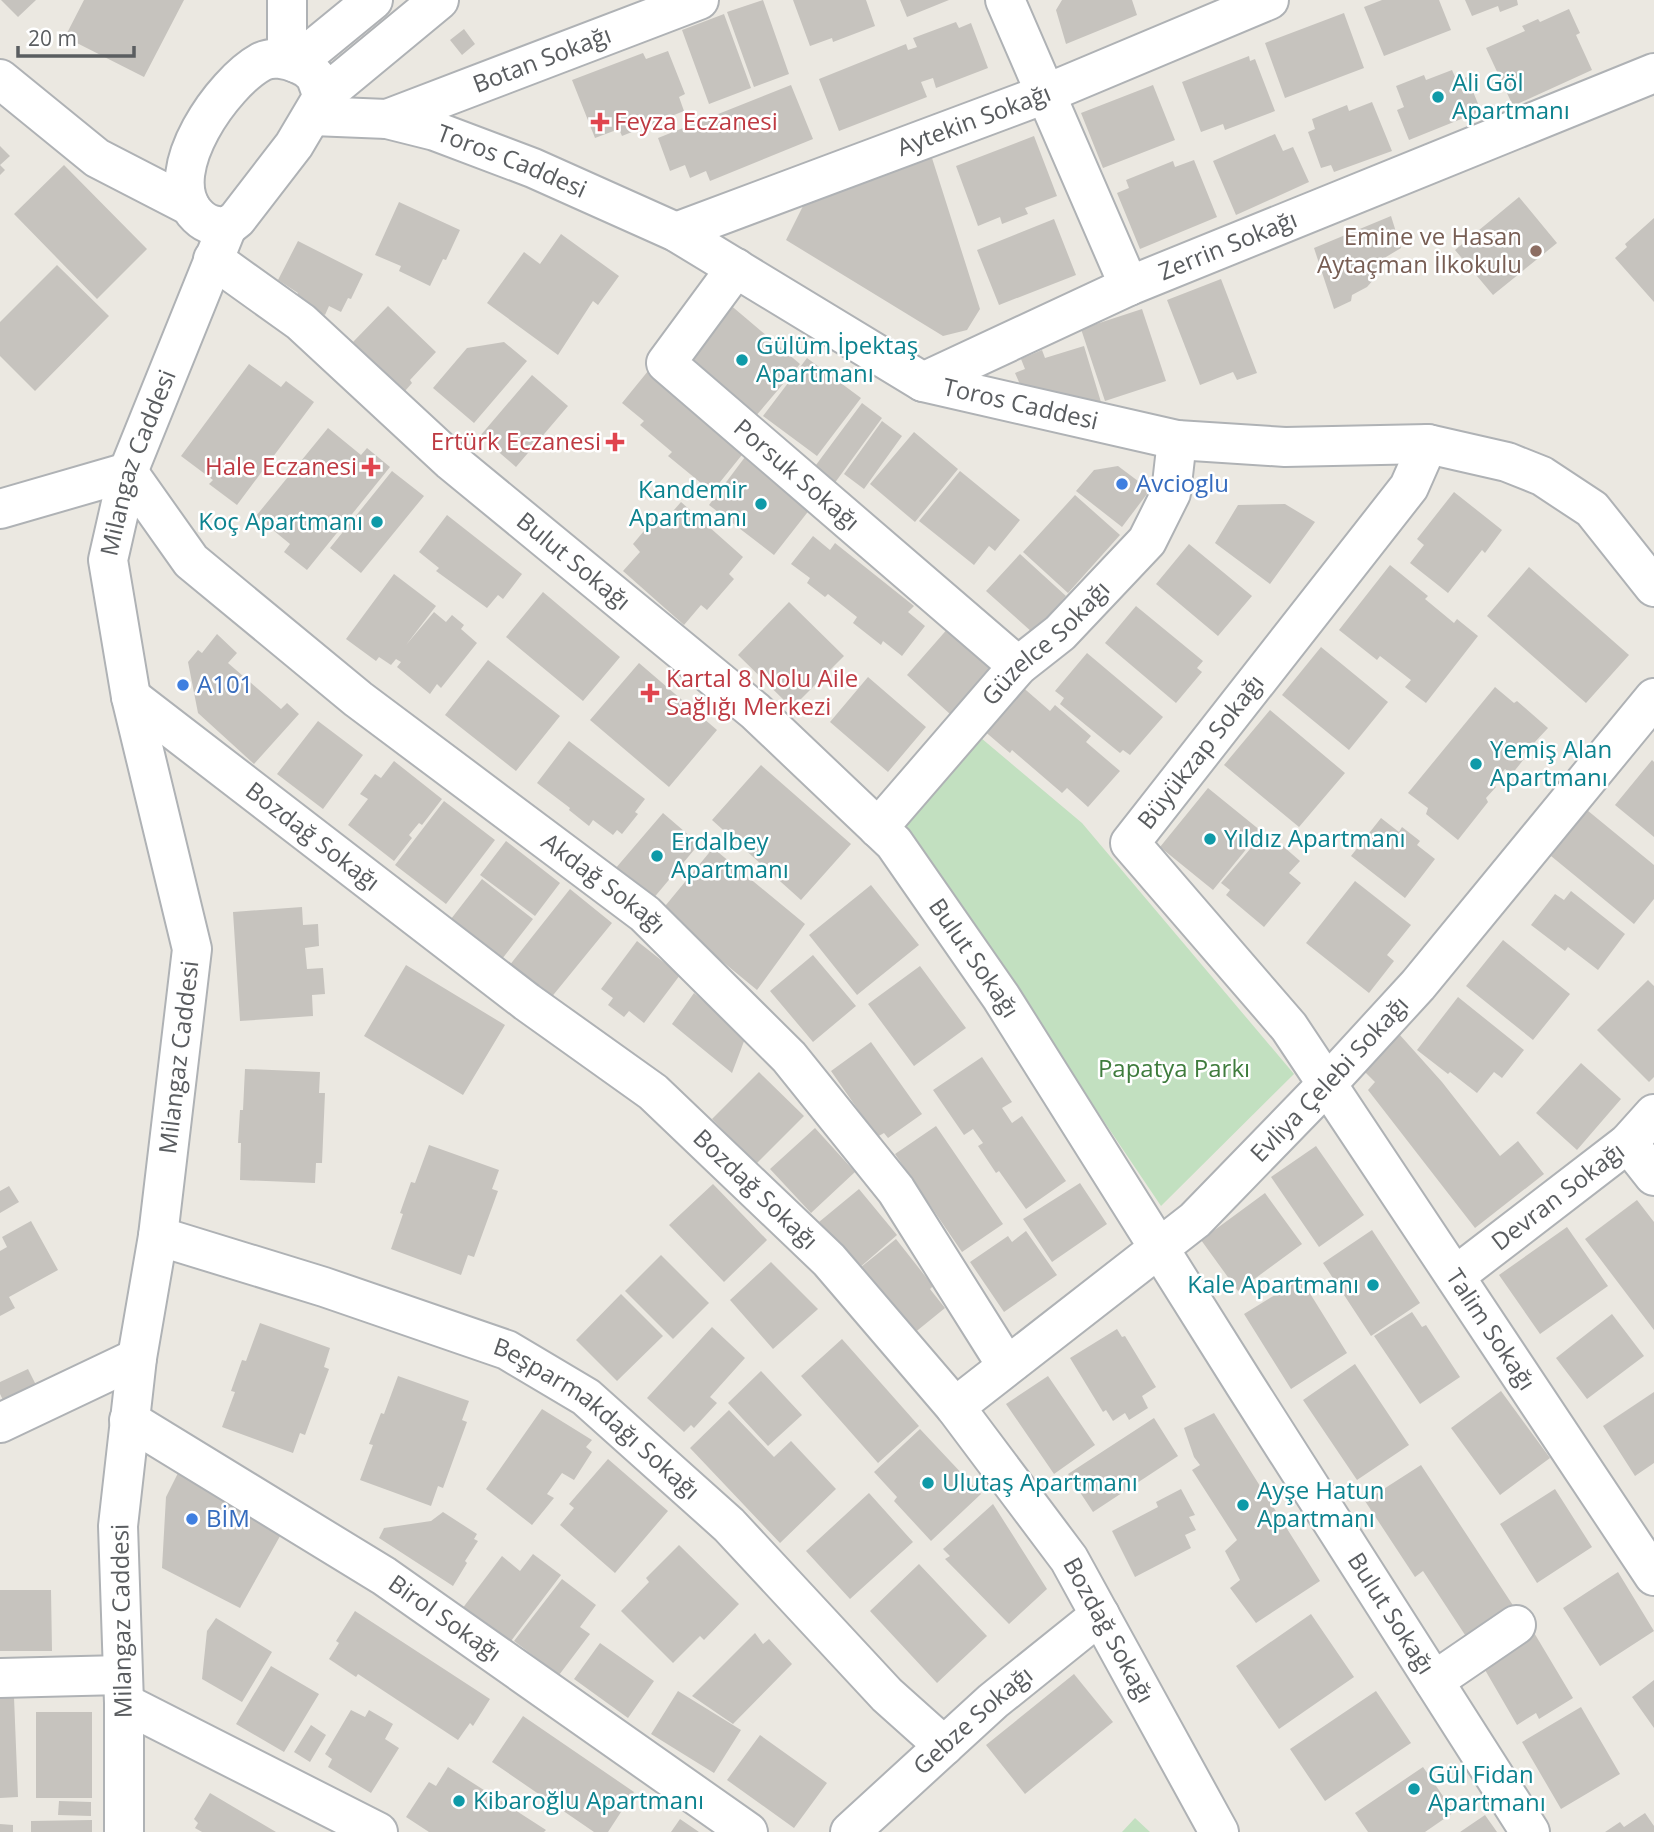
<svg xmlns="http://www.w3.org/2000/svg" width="1654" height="1832" font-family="'Open Sans',sans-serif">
<rect width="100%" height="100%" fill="#ebe8e1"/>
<!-- green -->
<path fill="#c2e0c0" d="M981 738 1082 823 1294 1074 1161 1206 905 826Z
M1135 1818 1150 1832H1122Z"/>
<!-- building -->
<path fill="#c6c3be" d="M1 0H36L18 17Z
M84 0H184L144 77 65 37Z
M763 0 789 74 754 87 727 12Z
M793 0H866L875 26 833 42 832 38 810 46Z
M900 0H949L907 17Z
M1062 0H1132L1137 15 1066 44 1056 10Z
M1382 0H1439L1451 30 1384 56 1364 7Z
M1465 0H1517L1518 5 1500 12 1498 6 1472 16Z
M1569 9 1580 33 1576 35 1592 70 1513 106 1486 48 1525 31 1522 26 1538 19 1540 22Z
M1344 13 1364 68 1285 98 1265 43Z
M724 14 751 88 709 104 682 30Z
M956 22 959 28 971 23 988 68 936 88 933 78 921 82 927 97 839 131 819 79 906 44 908 50 917 47 913 38Z
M464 29 475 44 462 55 450 40Z
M668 51 685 94 679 97 684 111 622 136 619 129 595 138 572 80 643 53 646 59Z
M1249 56 1250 61 1255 59 1275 111 1225 130 1223 124 1201 132 1182 82Z
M1452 70 1457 81 1467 77 1481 111 1409 140 1397 110 1404 107 1396 86 1424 75 1426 80Z
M791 85 813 139 710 181 706 171 690 178 685 165 670 171 658 138Z
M1153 85 1175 140 1103 168 1081 113Z
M1372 102 1392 151 1334 172 1331 165 1321 168 1308 132 1315 129 1312 119 1347 105 1349 111Z
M1275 134 1283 151 1293 147 1309 182 1236 215 1213 161Z
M1034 136 1057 196 1025 208 1028 214 1002 224 1000 217 978 226 956 166Z
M0 146 10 156 0 165 5 170 0 175Z
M932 158 980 309 967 330 943 336 786 240 804 204Z
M1194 160 1217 217 1140 249 1117 193 1129 188 1126 180 1173 161 1175 167Z
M64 165 147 249 97 299 14 214Z
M1519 197 1557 243 1493 295 1455 250Z
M399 202 460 230 446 260 443 259 430 286 399 271 401 266 375 255Z
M1391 216 1401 248 1386 257 1375 278 1367 287 1352 295 1351 301 1334 309 1314 248Z
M1654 218V302L1615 258 1627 247 1625 244Z
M1054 219 1076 275 999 305 977 250Z
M561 234 619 276 598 305 593 301 558 355 487 303 524 252 540 264Z
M298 241 363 274 351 299 348 298 341 312 329 306 325 315 303 304 305 300 296 296 298 293 278 280Z
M57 265 109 316 35 391 0 356V322Z
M1221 279 1257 373 1237 380 1233 372 1200 385 1167 300Z
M728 303 800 364 755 417 683 356Z
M388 306 436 352 410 380 412 383 405 391 353 342Z
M1142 309 1166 381 1105 401 1081 329Z
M504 342 527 361 474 423 433 388 467 348Z
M1084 346 1104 412 1022 389 1015 373 1025 369 1021 359 1042 350 1045 358Z
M807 358 861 398 817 456 763 416Z
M657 360 754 440 712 492 668 456 672 452 640 425 644 421 622 403Z
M249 364 281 387 286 381 314 402 237 505 209 484 213 480 181 456Z
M532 375 568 406 516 467 480 436Z
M862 403 882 418 834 484 813 469Z
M882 421 902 436 864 489 844 474Z
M328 428 361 455 367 448 390 467 307 570 284 552 290 544 256 516Z
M914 432 958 469 915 522 870 484Z
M748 453 814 504 774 555 709 505Z
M1118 466 1150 490 1122 527 1076 491 1094 470Z
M392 471 424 496 361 573 330 548Z
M960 471 1020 520 995 551 989 546 974 565 919 521Z
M1454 492 1502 530 1485 553 1482 550 1448 593 1410 563 1424 545 1417 539Z
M1075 495 1120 535 1068 593 1023 552Z
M681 502 743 557 729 574 734 579 707 610 701 605 684 625 623 571 640 552 633 544 659 513 666 519Z
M1285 504 1315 522 1270 584 1215 543 1238 505Z
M447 515 522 574 503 599 498 595 487 608 436 571 439 568 419 552Z
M813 536 830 550 835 543 914 606 908 612 925 626 902 656 883 641 881 645 853 623 857 617 828 594 825 597 807 583 810 578 791 564Z
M1189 544 1252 596 1218 636 1156 584Z
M1020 554 1066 596 1033 633 986 591Z
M1390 565 1428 596 1425 599 1454 623 1457 619 1478 636 1426 703 1405 687 1411 680 1380 656 1377 660 1339 630Z
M1529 567 1629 655 1586 703 1487 616Z
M394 574 436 606 406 645 434 612 446 622 452 615 464 625 461 629 477 643 441 688 437 684 430 694 397 667 401 662 396 659 391 665 379 657 376 661 346 639Z
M543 592 620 657 583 701 506 637Z
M789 602 844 656 792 708 738 655Z
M1136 606 1203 661 1197 668 1202 672 1176 703 1105 643Z
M950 626 994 665 950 714 907 675Z
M217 634 237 653 228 663 281 709 287 703 299 714 254 764 198 713 188 662 198 650 202 653Z
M1321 647 1388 702 1349 750 1282 695Z
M1087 653 1163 717 1130 755 1123 750 1120 753 1060 704 1064 698 1055 691Z
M488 660 560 716 516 771 445 715Z
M639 663 717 730 669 787 590 720Z
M868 677 926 727 888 772 830 722Z
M1019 684 1050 711 1055 705 1091 736 1086 742 1120 771 1088 807 1067 788 1062 793 1012 750 1010 753 982 729Z
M1495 687 1514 703 1517 701 1548 728 1522 756 1524 759 1512 774 1505 769 1492 784 1496 787 1486 798 1488 802 1458 840 1426 814 1428 808 1408 793Z
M1270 710 1345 773 1299 827 1224 765Z
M318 721 363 755 323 809 277 774Z
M569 741 645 799 635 812 638 814 622 834 617 830 613 835 593 820 589 826 569 810 570 808 537 783Z
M1652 760 1654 762V837L1615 805Z
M394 761 442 799 422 825 419 823 409 835 412 838 394 861 348 825 368 799 360 794 375 774 381 778Z
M761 765 851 844 801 900 712 820Z
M1208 788 1261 831 1213 890 1160 847Z
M444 801 495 840 446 904 395 865Z
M1587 810 1654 865V899L1634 924 1551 856Z
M663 813 699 844 652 900 615 869Z
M1381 818 1399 832 1402 827 1420 841 1417 845 1435 859 1405 898 1351 856Z
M1262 835 1272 844 1276 840 1300 861 1289 873 1301 883 1264 927 1226 895 1230 890 1221 883Z
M506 841 560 883 535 916 480 875Z
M713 848 805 924 757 990 661 911Z
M482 879 533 919 495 968 444 928Z
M1355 881 1411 925 1387 955 1394 961 1369 993 1306 943Z
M871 885 919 945 857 995 809 935Z
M570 889 612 923 550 999 509 966Z
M1571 891 1625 934 1598 970 1568 947 1565 951 1531 925 1555 894 1564 900Z
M302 907 303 925 318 924 319 946 305 948 307 969 323 968 325 994 312 995 313 1016 240 1021 233 912Z
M1503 940 1570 994 1533 1040 1466 986Z
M637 941 680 975 644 1023 629 1011 624 1017 608 1005 613 998 601 989Z
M813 955 856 1006 813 1042 770 991Z
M406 965 505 1025 463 1095 364 1036Z
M920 966 966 1028 914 1066 868 1004Z
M1648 980 1654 986V1077L1649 1082 1597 1030Z
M694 993 746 1036 732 1073 672 1024Z
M1458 997 1524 1050 1502 1078 1494 1072 1477 1093 1450 1072 1448 1074 1417 1050Z
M1399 1034 1442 1082 1500 1156 1518 1141 1544 1174 1475 1228 1368 1090 1375 1082 1362 1069Z
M871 1042 922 1114 888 1138 884 1133 877 1137 831 1071Z
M982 1057 1012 1102 1002 1108 1012 1123 1022 1116 1066 1181 1026 1209 999 1171 996 1173 978 1146 983 1143 973 1129 964 1135 933 1090Z
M1581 1063 1621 1099 1577 1150 1536 1113Z
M245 1069 320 1072 319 1093H325L322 1163H316L315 1183 240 1180 241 1143H238L240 1110H243Z
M759 1072 804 1116 756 1164 712 1119Z
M936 1126 1003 1224 962 1252 895 1154Z
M815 1128 855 1172 811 1213 770 1169Z
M429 1145 499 1170 492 1189 498 1191 474 1257 468 1255 461 1275 391 1249 403 1214 400 1213 411 1182 415 1183Z
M1316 1146 1364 1215 1319 1247 1271 1177Z
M1080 1183 1107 1224 1052 1262 1023 1219Z
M713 1184 767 1240 724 1282 669 1225Z
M9 1186 19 1202 0 1213V1191Z
M859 1189 897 1235 858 1269 819 1222Z
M1265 1193 1302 1244 1238 1291 1201 1240Z
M1637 1200 1654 1222V1330L1585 1239Z
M31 1221 58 1270 9 1297 15 1308 0 1316V1251L7 1247 2 1237Z
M1567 1227 1608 1286 1540 1334 1499 1275Z
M1372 1230 1420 1303 1371 1336 1323 1263Z
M1026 1231 1057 1275 1004 1312 970 1262 1008 1236 1012 1242Z
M896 1239 933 1286 930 1289 945 1308 913 1334 856 1271Z
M661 1255 709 1303 673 1339 625 1291Z
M771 1262 818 1309 773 1349 730 1300Z
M1301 1279 1347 1353 1291 1389 1244 1314Z
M621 1294 663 1336 617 1381 576 1340Z
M1412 1312 1422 1327 1426 1325 1460 1377 1420 1404 1374 1336Z
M1612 1314 1644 1356 1587 1399 1556 1358Z
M260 1323 330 1348 324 1367 329 1369 305 1435 300 1433 293 1453 222 1427 235 1392 231 1391 242 1360 246 1361Z
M712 1327 745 1358 710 1397 717 1403 694 1428 691 1425 684 1432 647 1398Z
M1117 1329 1122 1337 1125 1336 1156 1387 1142 1396 1148 1408 1129 1420 1125 1413 1113 1421 1106 1410 1103 1412 1070 1358Z
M842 1339 919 1426 878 1463 801 1376Z
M1355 1364 1409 1445 1357 1480 1303 1400Z
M28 1369 36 1385 3 1400 0 1394V1382Z
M761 1371 802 1415 768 1446 728 1403Z
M398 1376 469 1401 462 1420 467 1422 443 1488 438 1486 431 1506 360 1480 373 1445 369 1444 381 1413 384 1414Z
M1048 1376 1095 1445 1054 1474 1006 1404Z
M1501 1391 1550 1458 1500 1495 1451 1428Z
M1654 1392V1463L1635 1476 1603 1426Z
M542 1409 592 1440 586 1447 592 1452 574 1480 562 1473 547 1494 554 1498 532 1525 486 1489Z
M729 1410 774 1457 791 1441 836 1489 780 1543 690 1448Z
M1214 1413 1320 1581 1256 1623 1230 1588 1240 1580 1225 1551 1237 1540 1192 1470 1200 1465 1194 1457 1184 1428Z
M1154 1418 1178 1456 1093 1512 1068 1474Z
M920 1429 981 1494 931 1541 894 1501 897 1497 874 1472Z
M608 1459 668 1511 615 1573 560 1525 574 1508 569 1504Z
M1421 1465 1516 1610 1469 1641 1423 1571 1415 1577 1365 1501Z
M180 1469 284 1529 240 1608 162 1568 166 1497Z
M1181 1489 1195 1515 1189 1517 1196 1530 1185 1535 1191 1548 1135 1577 1112 1531 1158 1507 1156 1502Z
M1555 1489 1592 1547 1537 1583 1500 1524Z
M869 1493 913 1542 850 1599 806 1551Z
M993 1504 1047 1589 1009 1624 945 1559 950 1556 943 1549Z
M443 1512 477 1534 474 1539 478 1541 465 1561 467 1563 453 1586 379 1538 384 1528 431 1521Z
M679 1545 739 1604 704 1640 700 1636 673 1663 621 1611 649 1582 646 1578Z
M533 1554 561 1575 508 1645 462 1609 502 1556 520 1571Z
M919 1564 987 1636 937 1683 870 1611Z
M1618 1572 1654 1631 1600 1666 1563 1608Z
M562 1579 596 1605 580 1627 590 1634 559 1675 514 1641Z
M0 1590H51L52 1651H0Z
M355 1611 490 1699 473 1726 470 1723 458 1740 358 1674 356 1677 329 1659 339 1643 336 1641Z
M1311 1614 1354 1677 1279 1729 1236 1666Z
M216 1618 272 1652 242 1702 202 1679 207 1631Z
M1533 1631 1573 1698 1539 1719 1536 1713 1517 1725 1481 1663Z
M755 1633 763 1644 769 1639 792 1664 733 1724 692 1696Z
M600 1643 654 1681 628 1718 574 1679Z
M271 1666 319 1694 284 1752 236 1724Z
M1074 1674 1113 1722 1025 1794 986 1745Z
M1654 1680V1728L1632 1697Z
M678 1691 741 1730 714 1773 651 1734Z
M1376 1691 1411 1743 1325 1801 1290 1749Z
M0 1697H14L18 1797 0 1798Z
M1581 1707 1620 1774 1561 1809 1522 1742Z
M351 1710 365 1717 369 1710 393 1724 385 1739 399 1748 371 1793 328 1767 332 1759 325 1754Z
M36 1712H92V1798H36Z
M523 1716 634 1792 608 1832H594L492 1762Z
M311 1725 326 1735 310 1762 294 1752Z
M760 1735 827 1783 794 1828 727 1780Z
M448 1767 546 1830 544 1832H429L406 1817 429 1782 436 1786Z
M1423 1767 1454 1812 1425 1832H1368L1355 1813Z
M210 1793 276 1832H202L195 1828 198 1823 194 1819Z
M59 1801 91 1802V1816L58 1815Z
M1645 1813 1654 1826V1832H1605L1620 1822 1624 1827Z
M1485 1815 1497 1832H1460Z
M680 1819 699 1832H671Z
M92 1820V1832H31V1821Z
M0 1824 13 1825V1832H0Z"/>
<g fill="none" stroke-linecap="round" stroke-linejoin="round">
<defs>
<g id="minor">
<path d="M1005 0 1129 286"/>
<path d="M287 59V0"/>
<path d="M296 63 373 0"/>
<path d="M0 79 97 158 190 206"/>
<path d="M323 96C320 90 318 82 315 76 311 71 304 66 298 64 287 59 272 56 261 62 223 83 161 170 194 212 204 224 212 226 227 227L237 219 294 145 323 96 439 0"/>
<path id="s1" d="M313 116 387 119 435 131 533 168 676 232 923 382 1177 440 1285 447 1428 444 1507 462 1542 476 1592 509 1654 587"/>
<path id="s2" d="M387 119 699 0"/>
<path id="s3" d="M676 232 1045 94 1269 0"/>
<path id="s4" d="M213 259 301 322 451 461 755 711 894 843 1001 997 1245 1385 1530 1832"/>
<path id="s5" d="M736 268 666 363 1018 666"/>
<path id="s6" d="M923 382 1129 286 1654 73"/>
<path id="s7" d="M1428 444 1409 487 1130 843 1289 1027 1654 1576"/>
<path id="s8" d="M0 509 128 472 191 561 358 699 645 914 789 1057 896 1190 998 1352 1012 1362"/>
<path id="s9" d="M131 697 527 1002 653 1092 829 1260 955 1407 1069 1559 1219 1832"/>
<path id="s10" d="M878 828 1018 666 1060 633 1147 541 1171 493 1177 440"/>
<path d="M1628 1143 1654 1176"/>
<path id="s11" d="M158 1236 324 1287 507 1350 586 1397 729 1525 887 1695 944 1746"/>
<path id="s12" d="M1455 1276 1628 1143 1654 1114"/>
<path id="s13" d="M955 1407 1195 1220 1328 1083 1418 985 1654 698"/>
<path id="s14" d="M129 1420 384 1576 748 1832"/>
<path d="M0 1423 137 1358"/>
<path d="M0 1678 122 1675"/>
<path d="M1434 1681 1516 1625"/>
<path d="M124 1703 378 1832"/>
<path id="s15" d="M124 1832V1703L118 1526 137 1358 158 1236 192 949 131 697 108 560 128 472 227 227"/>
<path id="s16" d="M850 1832 993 1701 1100 1615"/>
</g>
</defs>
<!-- minor casing -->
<use href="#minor" stroke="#afb2b5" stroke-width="42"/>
<!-- minor -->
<use href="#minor" stroke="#fff" stroke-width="38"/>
</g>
<!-- markers -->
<g fill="#0f9aa8" stroke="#fff" stroke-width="2.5">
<circle cx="1438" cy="97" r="7"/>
<circle cx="742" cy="360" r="7"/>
<circle cx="761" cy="504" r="7"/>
<circle cx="377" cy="522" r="7"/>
<circle cx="1476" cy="764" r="7"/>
<circle cx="1210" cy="839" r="7"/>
<circle cx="657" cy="856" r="7"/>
<circle cx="1373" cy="1285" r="7"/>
<circle cx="928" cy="1483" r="7"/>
<circle cx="1243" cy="1505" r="7"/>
<circle cx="1414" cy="1789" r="7"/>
<circle cx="459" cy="1801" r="7"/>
</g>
<g fill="#e0444e" stroke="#fff" stroke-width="2.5">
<path d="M596.5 111.5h7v7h7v7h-7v7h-7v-7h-7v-7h7z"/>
<path d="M611.5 431.5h7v7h7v7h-7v7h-7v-7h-7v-7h7z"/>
<path d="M367.5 456.5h7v7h7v7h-7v7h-7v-7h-7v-7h7z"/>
<path d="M646.5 682.5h7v7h7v7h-7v7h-7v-7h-7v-7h7z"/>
</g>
<circle fill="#8d6e63" stroke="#fff" stroke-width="2.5" cx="1536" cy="251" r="7"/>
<g fill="#3f7fe0" stroke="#fff" stroke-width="2.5">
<circle cx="1122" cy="484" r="7"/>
<circle cx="183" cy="685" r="7"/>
<circle cx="192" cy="1519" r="7"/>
</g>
<g text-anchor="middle" stroke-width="5" stroke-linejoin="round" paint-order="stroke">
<!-- street labels -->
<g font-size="24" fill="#5a5d60" stroke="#fff">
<text dy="8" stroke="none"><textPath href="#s2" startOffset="166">Botan Sokağı</textPath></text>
<text dy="8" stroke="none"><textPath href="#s3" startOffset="318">Aytekin Sokağı</textPath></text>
<text dy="8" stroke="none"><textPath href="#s1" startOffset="206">Toros Caddesi</textPath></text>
<text dy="8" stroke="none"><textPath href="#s6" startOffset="334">Zerrin Sokağı</textPath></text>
<text dy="8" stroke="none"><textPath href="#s1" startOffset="774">Toros Caddesi</textPath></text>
<text dy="8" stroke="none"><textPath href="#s15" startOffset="1388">Milangaz Caddesi</textPath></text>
<text dy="8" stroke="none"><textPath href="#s5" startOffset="290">Porsuk Sokağı</textPath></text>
<text dy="8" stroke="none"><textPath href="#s4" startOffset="471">Bulut Sokağı</textPath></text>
<text dy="8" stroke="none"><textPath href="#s10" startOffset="250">Güzelce Sokağı</textPath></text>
<text transform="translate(1201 752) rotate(-52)" y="8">Büyükzap Sokağı</text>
<text dy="8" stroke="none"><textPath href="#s9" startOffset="229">Bozdağ Sokağı</textPath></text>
<text dy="8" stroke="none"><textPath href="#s8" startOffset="766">Akdağ Sokağı</textPath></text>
<text dy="8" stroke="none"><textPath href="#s4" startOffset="1038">Bulut Sokağı</textPath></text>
<text dy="8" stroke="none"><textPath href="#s15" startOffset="779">Milangaz Caddesi</textPath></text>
<text dy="8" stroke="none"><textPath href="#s13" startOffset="499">Evliya Çelebi Sokağı</textPath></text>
<text dy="8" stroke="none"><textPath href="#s9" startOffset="796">Bozdağ Sokağı</textPath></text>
<text dy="8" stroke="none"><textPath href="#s12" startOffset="130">Devran Sokağı</textPath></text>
<text dy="8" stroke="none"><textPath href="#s7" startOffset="1106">Talim Sokağı</textPath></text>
<text dy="8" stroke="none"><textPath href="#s11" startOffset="480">Beşparmakdağı Sokağı</textPath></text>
<text dy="8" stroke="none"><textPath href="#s4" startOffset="1815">Bulut Sokağı</textPath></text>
<text dy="8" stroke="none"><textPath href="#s14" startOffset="373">Birol Sokağı</textPath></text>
<text transform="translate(122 1621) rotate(-91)" y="8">Milangaz Caddesi</text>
<text dy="8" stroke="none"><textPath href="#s9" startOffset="1363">Bozdağ Sokağı</textPath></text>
<text dy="8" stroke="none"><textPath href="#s16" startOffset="166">Gebze Sokağı</textPath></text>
</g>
<!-- culture labels -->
<g font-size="24" fill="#0d838f" stroke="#fff" text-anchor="start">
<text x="1452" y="91">Ali Göl<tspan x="1452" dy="28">Apartmanı</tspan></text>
<text x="756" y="354">Gülüm İpektaş<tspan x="756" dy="28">Apartmanı</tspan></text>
<text x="747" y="498" text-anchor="end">Kandemir<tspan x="747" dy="28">Apartmanı</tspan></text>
<text x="363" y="530" text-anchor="end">Koç Apartmanı</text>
<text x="1490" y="758">Yemiş Alan<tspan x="1490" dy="28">Apartmanı</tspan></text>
<text x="1224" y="847">Yıldız Apartmanı</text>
<text x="671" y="850">Erdalbey<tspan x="671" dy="28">Apartmanı</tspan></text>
<text x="1359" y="1293" text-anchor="end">Kale Apartmanı</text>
<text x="942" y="1491">Ulutaş Apartmanı</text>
<text x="1257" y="1499">Ayşe Hatun<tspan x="1257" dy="28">Apartmanı</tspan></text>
<text x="1428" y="1783">Gül Fidan<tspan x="1428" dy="28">Apartmanı</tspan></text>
<text x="473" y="1809">Kibaroğlu Apartmanı</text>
</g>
<!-- health labels -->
<g font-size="24" fill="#be3a42" stroke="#fff" text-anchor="start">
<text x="614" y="130">Feyza Eczanesi</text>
<text x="601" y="450" text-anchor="end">Ertürk Eczanesi</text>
<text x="357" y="475" text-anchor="end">Hale Eczanesi</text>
<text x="666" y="687">Kartal 8 Nolu Aile<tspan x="666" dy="28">Sağlığı Merkezi</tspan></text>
</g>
<!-- education labels -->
<g font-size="24" fill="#785e54" stroke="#fff" text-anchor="end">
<text x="1522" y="245">Emine ve Hasan<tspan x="1522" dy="28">Aytaçman İlkokulu</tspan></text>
</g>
<!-- shop labels -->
<g font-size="24" fill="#366cbe" stroke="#fff" text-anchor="start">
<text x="1136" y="492">Avcioglu</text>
<text x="197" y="693">A101</text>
<text x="206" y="1527">BİM</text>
</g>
<!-- park labels -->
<g font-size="24" fill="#3f7c3d" stroke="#fff">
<text x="1174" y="1077">Papatya Parkı</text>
</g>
</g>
<!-- scale -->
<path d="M18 46v10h116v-10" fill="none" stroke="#5a5d60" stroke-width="3.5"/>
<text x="28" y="46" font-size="21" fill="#5a5d60" stroke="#ffffff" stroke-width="5" paint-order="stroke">20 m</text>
</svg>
